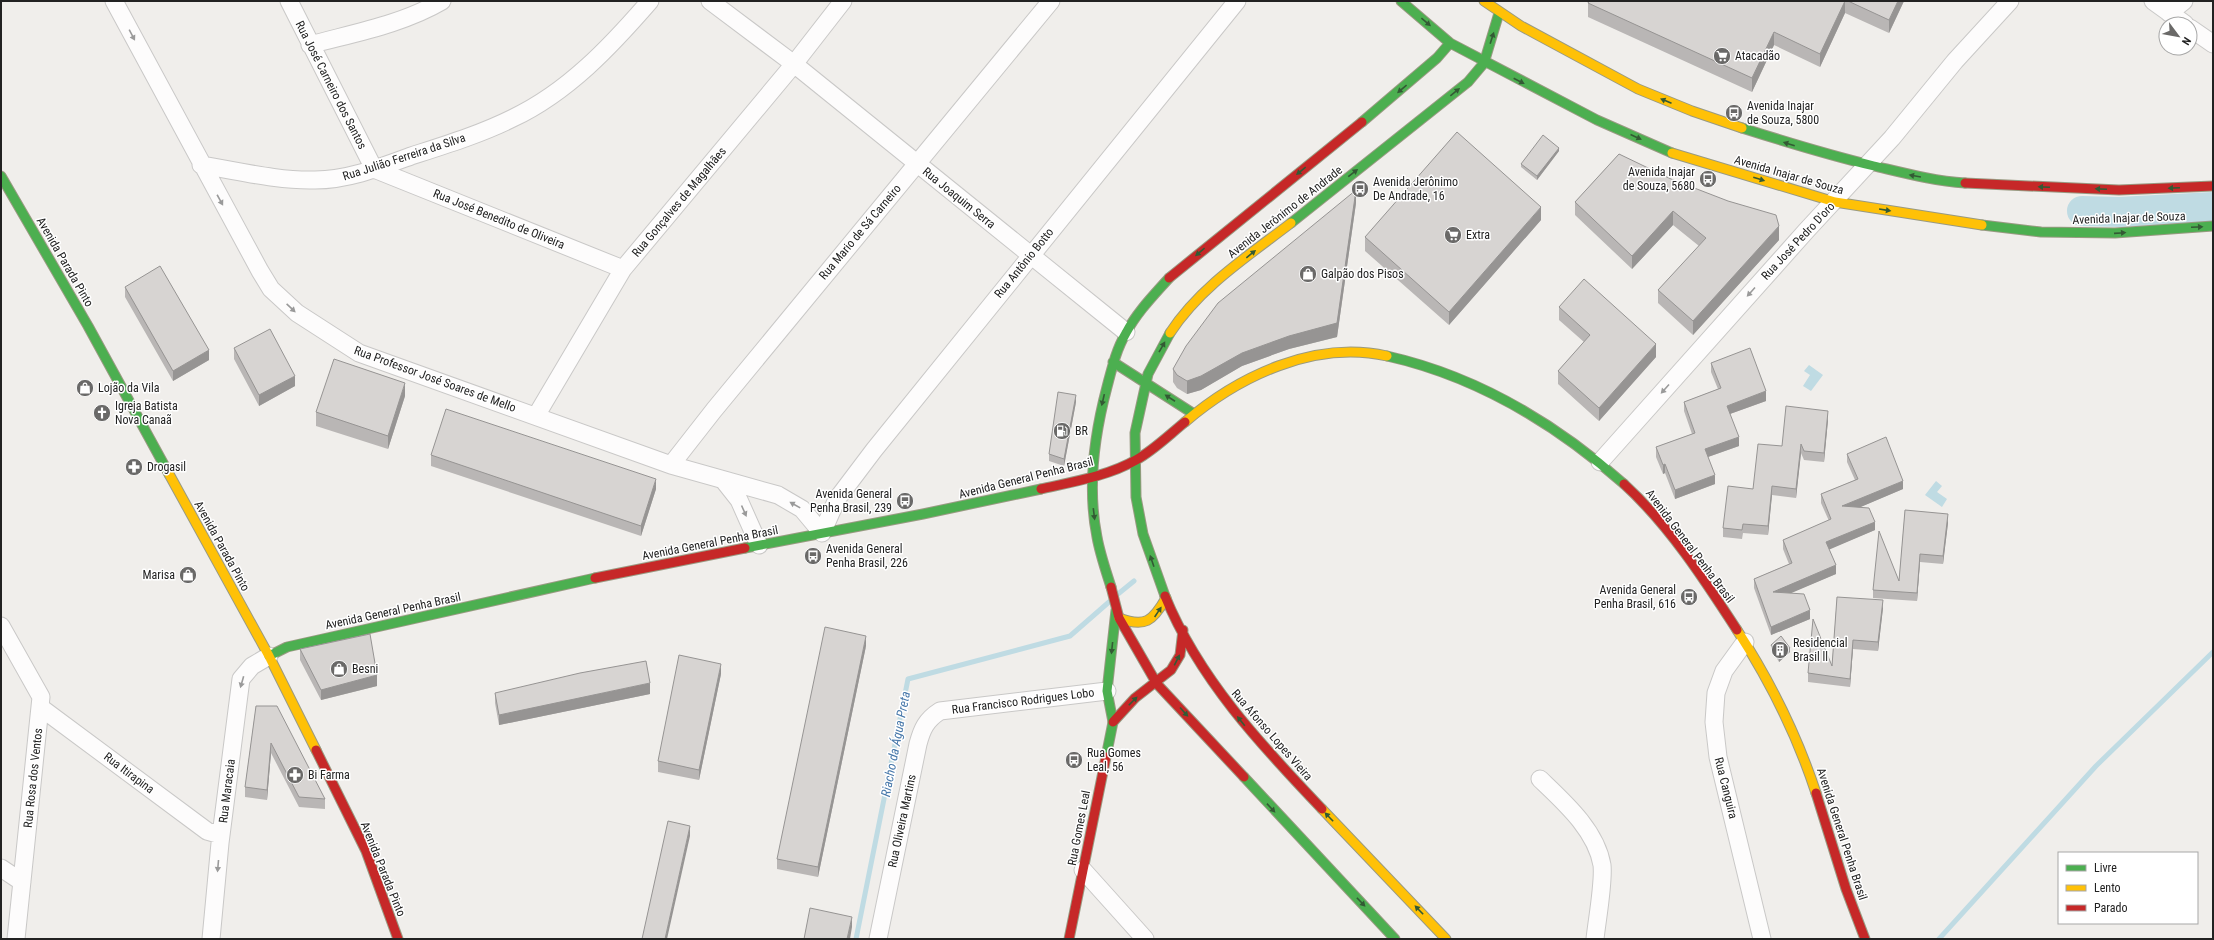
<svg xmlns="http://www.w3.org/2000/svg" width="2214" height="940" font-family="'Roboto Condensed',sans-serif">
<rect width="100%" height="100%" fill="#f0eeeb"/>
<!-- water -->
<path fill="#bfdbe3" d="M1809 365 1823 375 1811 391 1803 386 1810 375 1804 371Z
M1936 481 1942 486 1937 492 1947 499 1942 507 1925 495Z"/>
<g fill="none" stroke-linecap="round" stroke-linejoin="round">
<!-- stream -->
<path stroke="#bfdbe3" stroke-width="5" d="M1118 594 1134 581
M856 939 908 679 1070 636 1109 602
M1939 939 2096 766 2213 652"/>
<!-- river -->
<path stroke="#bfdbe3" stroke-width="30" d="M2082 211 2119 212 2213 207"/>
<defs>
<path id="street" d="M114 1 260 271 271 289 297 313 359 353 671 465 778 495 802 509 822 533 837 499 874 450 1237 1
M289 1 374 169 623 269
M710 1 794 64 1126 332
M2153 1 2185 24
M2169 13 2184 1
M2190 28 2213 44
M310 45C354 33 403 24 442 1
M201 165C239 171 277 181 315 180 348 180 381 167 411 156 445 145 481 134 513 118 568 92 611 46 650 1
M536 416 623 269 794 64 843 1
M1600 462 1806 231 1892 138 1955 61 2010 1
M671 465 714 410 1051 1
M724 481 739 500 759 545
M1 626 41 697 16 939
M1745 642 1724 671 1716 693 1714 722 1718 757 1762 939
M40 707 207 831 221 835
M1540 779C1564 802 1596 830 1602 865 1604 882 1597 920 1595 939
M1 868 22 882
M1083 870 1145 939
M211 939 220 843 241 679 252 666 269 656
M878 939 918 744C922 729 926 720 940 711L1107 691"/>
<path id="fast" d="M1401 1 1450 43 1597 120 1672 153
M1362 122 1437 58 1450 43
M1742 128C1786 142 1829 155 1874 166 1904 173 1934 181 1965 183
M1 176 88 326 169 474
M1291 223 1468 82 1484 63 1499 13
M1982 225 2041 232 2115 233 2213 226
M1387 356C1476 376 1556 424 1624 484
M1113 362 1194 414
M745 548 923 514 1041 489
M1111 587C1106 571 1100 554 1097 537 1087 487 1094 436 1107 387 1112 368 1116 350 1126 333 1137 312 1154 295 1169 278
M1165 596 1143 534 1136 497 1135 433 1148 374 1170 333
M269 656 287 647 595 578
M1106 757 1113 722 1107 691 1116 610
M1244 777 1395 939"/>
<path id="slow" d="M1484 1 1521 26 1638 89 1692 111 1742 128
M1672 153 1835 202 1982 225
M1170 333C1200 287 1248 256 1291 223
M1185 422C1239 376 1314 340 1387 356
M169 474 269 656 316 750
M1119 618C1145 628 1153 621 1166 598
M1737 630C1770 681 1797 735 1816 793
M1322 809 1446 939"/>
<path id="jam" d="M1965 183 2119 190 2213 186
M1169 278 1362 122
M1624 484C1669 525 1704 579 1737 630
M1041 489C1072 482 1108 476 1136 460 1154 450 1169 435 1185 422
M595 578 745 548
M1111 587 1119 618 1157 684 1244 777
M1165 596C1199 679 1261 745 1322 809
M1113 722 1135 698 1171 670 1180 655 1183 630
M316 750 366 851 398 939
M1816 793 1846 889 1865 939
M1069 939 1106 757"/>
</defs>
<!-- street casing -->
<use href="#street" stroke="#c9c8c7" stroke-width="19"/>
<!-- fast casing -->
<use href="#fast" stroke="#999a82" stroke-width="11"/>
<!-- slow casing -->
<use href="#slow" stroke="#999a82" stroke-width="11"/>
<!-- jam casing -->
<use href="#jam" stroke="#999a82" stroke-width="11"/>
<!-- street -->
<use href="#street" stroke="#fdfcfc" stroke-width="17"/>
<!-- fast -->
<use href="#fast" stroke="#4caf50" stroke-width="9"/>
<!-- slow -->
<use href="#slow" stroke="#ffc107" stroke-width="9"/>
<!-- jam -->
<use href="#jam" stroke="#c62828" stroke-width="9"/>
</g>
<!-- wall -->
<path fill="#b9b6b5" d="M1589 1H1904L1889 33 1845 13 1820 67 1774 45 1752 92 1588 17V3Z
M1559 151 1537 180 1521 167V164Z
M1619 154 1779 240 1693 335 1658 303V290L1699 246 1673 225 1632 269 1575 215V202Z
M1356 203 1337 337 1289 349 1242 366 1201 390 1187 394 1177 388 1173 382V369Z
M1541 220 1449 325 1365 251V237Z
M125 287 209 360 173 381 125 297Z
M1559 307 1656 357 1599 421 1558 384V371L1584 342 1559 320Z
M234 348 295 386 259 406 234 359Z
M1711 363 1766 401 1730 414 1739 446 1708 457 1715 484 1675 499 1665 473 1663 474 1656 457V447L1692 434 1684 411V402L1718 389 1711 372Z
M405 396 388 449 316 426V412Z
M1076 402 1064 466 1049 461V454Z
M1828 420 1824 462 1804 460 1801 453 1796 498 1772 495 1768 535 1743 533 1742 539 1723 537V528L1753 489 1782 446Z
M1847 454 1903 489 1860 507 1875 530 1829 549 1836 574 1790 593 1810 619 1771 635 1754 588V579L1789 564 1783 549V540L1829 521 1821 503V494L1855 480 1847 462Z
M431 455 656 489 641 536 431 466Z
M1905 510 1948 523 1943 564 1920 562 1917 601 1873 598V590L1899 581Z
M1837 597 1883 608 1878 651 1853 649 1850 687 1808 682V673L1832 666Z
M1771 645 1790 652 1779 662 1771 648Z
M866 646 818 877 777 869V859Z
M300 649 377 686 321 700 300 660Z
M721 674 699 780 658 772V761Z
M495 693 650 694 499 725 495 703Z
M256 706 325 799V809L299 807 271 753 267 800 245 797V787Z"/>
<!-- shaded-wall -->
<path fill="#969493" d="M1845 1V13L1820 67V54Z
M1898 1H1904L1889 33V20Z
M1774 32V45L1752 92V78Z
M1559 148V151L1537 180V176Z
M1356 190V203L1337 337 1289 349 1242 366 1201 390 1187 394V381Z
M1541 207V220L1449 325V312Z
M1673 211V225L1632 269V256Z
M1779 226V240L1693 335V321Z
M1656 344V357L1599 421V408Z
M209 350V360L173 381V371Z
M295 376V386L259 406V395Z
M405 383V396L388 449V436Z
M1766 391V401L1727 415V406Z
M1076 395V402L1064 466V459Z
M1828 411V420L1824 462V453Z
M1739 437V446L1705 458V449Z
M1801 444V453L1796 498V489Z
M1665 464V473L1663 474V465Z
M1715 475V484L1675 499V490Z
M656 479V489L641 536V526Z
M1903 481V489L1842 515V506Z
M1772 486V495L1768 535V526Z
M1948 514V523L1943 564V556Z
M1875 522V530L1826 551V542Z
M1920 554V562L1917 601V593Z
M1836 565V574L1773 601V592Z
M1883 600V608L1878 651V642Z
M1810 610V619L1771 635V627Z
M866 636V646L818 877V867Z
M1853 640V649L1850 687V679Z
M1790 648V652L1779 662V659Z
M721 664V674L699 780V770Z
M377 675V686L321 700V690Z
M650 683V694L499 725V715Z
M271 743V753L267 800V790Z
M690 826V836L667 939H665Z
M852 917V927L850 939H847Z"/>
<!-- building -->
<path fill="#d7d4d2" stroke="#969493" d="M1589 1H1845L1820 54 1774 32 1752 78 1588 3Z
M1848 1H1898L1889 20Z
M1457 132 1541 207 1449 312 1365 237Z
M1543 135 1559 148 1537 176 1521 164Z
M1619 154 1671 179 1728 201 1776 215 1779 226 1693 321 1658 290 1706 238 1673 211 1632 256 1575 202Z
M1356 190 1337 323 1289 336 1242 353 1201 376 1187 381 1177 375 1173 369 1186 346 1218 303Z
M160 266 209 350 173 371 125 287Z
M1584 279 1656 344 1599 408 1558 371 1590 335 1559 307Z
M270 329 295 376 259 395 234 348Z
M1750 348 1766 391 1727 406 1739 437 1705 449 1715 475 1675 490 1665 464 1663 465 1656 447 1695 433 1684 402 1721 388 1711 363Z
M334 359 405 383 388 436 316 412Z
M1058 392 1076 395 1064 459 1049 454Z
M1786 406 1828 411 1824 453 1804 451 1801 444 1796 489 1772 486 1768 526 1743 524 1742 530 1723 528 1728 486 1753 489 1758 444 1782 446Z
M446 409 656 479 641 526 431 455Z
M1886 437 1903 481 1842 506 1869 508 1875 522 1826 542 1836 565 1773 592 1804 594 1810 610 1771 627 1754 579 1792 563 1783 540 1831 519 1821 494 1858 479 1847 454Z
M1905 510 1948 514 1943 556 1920 554 1917 593 1873 590 1879 531 1899 581Z
M1837 597 1883 600 1878 642 1853 640 1850 679 1808 673 1813 619 1832 666Z
M825 627 866 636 818 867 777 859Z
M370 634 377 675 321 690 300 649Z
M1781 636 1790 648 1779 659 1771 645Z
M679 655 721 664 699 770 658 761Z
M646 661 650 683 499 715 495 693 580 673Z
M256 706H277L325 799 299 797 271 743 267 790 245 787Z
M668 821 690 826 665 939H642Z
M810 908 852 917 847 939H804Z"/>
<!-- one-way arrows -->
<defs><path id="oneway-solid" d="M-6-.8H1V-3.2L6.5 0L1 3.2V.8H-6Z"/></defs>
<g fill="#335a34">
<use href="#oneway-solid" transform="translate(1426 22) rotate(40)"/>
<use href="#oneway-solid" transform="translate(1492 38) rotate(-72)"/>
<use href="#oneway-solid" transform="translate(1519 81) rotate(27)"/>
<use href="#oneway-solid" transform="translate(1402 89) rotate(140)"/>
<use href="#oneway-solid" transform="translate(1455 92) rotate(-39)"/>
<use href="#oneway-solid" transform="translate(1666 101) rotate(-157)"/>
<use href="#oneway-solid" transform="translate(1636 137) rotate(24)"/>
<use href="#oneway-solid" transform="translate(1789 144) rotate(-163)"/>
<use href="#oneway-solid" transform="translate(1301 171) rotate(141)"/>
<use href="#oneway-solid" transform="translate(1353 173) rotate(-38)"/>
<use href="#oneway-solid" transform="translate(1915 176) rotate(-170)"/>
<use href="#oneway-solid" transform="translate(1759 179) rotate(17)"/>
<use href="#oneway-solid" transform="translate(2044 187) rotate(-178)"/>
<use href="#oneway-solid" transform="translate(2174 188) rotate(178)"/>
<use href="#oneway-solid" transform="translate(2101 189) rotate(-178)"/>
<use href="#oneway-solid" transform="translate(1885 210) rotate(9)"/>
<use href="#oneway-solid" transform="translate(2197 227) rotate(-3)"/>
<use href="#oneway-solid" transform="translate(2120 233) rotate(-4)"/>
<use href="#oneway-solid" transform="translate(1200 252) rotate(140)"/>
<use href="#oneway-solid" transform="translate(1251 254) rotate(-39)"/>
<use href="#oneway-solid" transform="translate(1162 347) rotate(-60)"/>
<use href="#oneway-solid" transform="translate(1170 398) rotate(-147)"/>
<use href="#oneway-solid" transform="translate(1103 400) rotate(103)"/>
<use href="#oneway-solid" transform="translate(1094 514) rotate(83)"/>
<use href="#oneway-solid" transform="translate(1152 561) rotate(-109)"/>
<use href="#oneway-solid" transform="translate(1158 612) rotate(-56)"/>
<use href="#oneway-solid" transform="translate(1112 648) rotate(96)"/>
<use href="#oneway-solid" transform="translate(1177 660) rotate(-63)"/>
<use href="#oneway-solid" transform="translate(1133 701) rotate(-45)"/>
<use href="#oneway-solid" transform="translate(1184 712) rotate(48)"/>
<use href="#oneway-solid" transform="translate(1241 721) rotate(-129)"/>
<use href="#oneway-solid" transform="translate(1271 808) rotate(47)"/>
<use href="#oneway-solid" transform="translate(1329 817) rotate(-134)"/>
<use href="#oneway-solid" transform="translate(1361 902) rotate(46)"/>
<use href="#oneway-solid" transform="translate(1419 910) rotate(-134)"/>
</g>
<g fill="#9a9a9a">
<use href="#oneway-solid" transform="translate(132 35) rotate(62)"/>
<use href="#oneway-solid" transform="translate(220 200) rotate(61)"/>
<use href="#oneway-solid" transform="translate(1751 292) rotate(132)"/>
<use href="#oneway-solid" transform="translate(291 308) rotate(43)"/>
<use href="#oneway-solid" transform="translate(1665 389) rotate(132)"/>
<use href="#oneway-solid" transform="translate(795 505) rotate(-151)"/>
<use href="#oneway-solid" transform="translate(744 511) rotate(66)"/>
<use href="#oneway-solid" transform="translate(242 682) rotate(106)"/>
<use href="#oneway-solid" transform="translate(218 866) rotate(95)"/>
</g>
<!-- icons -->
<defs>
<symbol id="supermarket-disc" viewBox="-11 -11 22 22"><circle r="9.5" fill="#6a6968" stroke="#fff"/><path d="M-6-5.5h2.5l.6 2H6L4.5 2H-2.5L-4.4-4H-6ZM-1.5 3.2a1.3 1.3 0 1 0 .1 0ZM3 3.2a1.3 1.3 0 1 0 .1 0Z" fill="#fff"/></symbol>
<symbol id="bus-disc" viewBox="-11 -11 22 22"><circle r="9.5" fill="#6a6968" stroke="#fff"/><path d="M-5-6H5V4H4V6H2V4H-2V6H-4V4H-5ZM-3.5-4V0h7V-4ZM-3.5 1.2v1.5H-2V1.2ZM2 1.2v1.5H3.5V1.2Z" fill="#fff"/></symbol>
<symbol id="shop-disc" viewBox="-11 -11 22 22"><circle r="9.5" fill="#6a6968" stroke="#fff"/><path d="M-5-2.5h2.3a2.7 3.5 0 0 1 5.4 0H5L5.5 6h-11ZM-1.5-2.5h3a1.5 2.3 0 0 0-3 0Z" fill="#fff"/></symbol>
<symbol id="church-disc" viewBox="-11 -11 22 22"><circle r="9.5" fill="#6a6968" stroke="#fff"/><path d="M-1.2-6h2.4v3.5h3.3v2.4h-3.3V6h-2.4V-.1h-3.3v-2.4h3.3Z" fill="#fff"/></symbol>
<symbol id="fuel-disc" viewBox="-11 -11 22 22"><circle r="9.5" fill="#6a6968" stroke="#fff"/><path d="M-5.5-6h7V0h2V4h1.3V-2.5L3-4.5l.8-.8L6-3V5H2.5V1h-1V6h-7ZM-4.2-4.7v3.2H.2V-4.7Z" fill="#fff"/></symbol>
<symbol id="pharmacy-disc" viewBox="-11 -11 22 22"><circle r="9.5" fill="#6a6968" stroke="#fff"/><path d="M-2-6h4v4h4v4h-4v4h-4v-4h-4v-4h4Z" fill="#fff"/></symbol>
<symbol id="building-disc" viewBox="-11 -11 22 22"><circle r="9.5" fill="#6a6968" stroke="#fff"/><path d="M-4-6H4V6H1V3H-1V6H-4ZM-2.5-4.3h1.7v1.8h-1.7ZM.8-4.3h1.7v1.8H.8ZM-2.5-1h1.7V.8h-1.7ZM.8-1h1.7V.8H.8Z" fill="#fff"/></symbol>
</defs>
<g fill-rule="evenodd">
<use href="#supermarket-disc" x="1712" y="46" width="20" height="20"/>
<use href="#bus-disc" x="1724" y="103" width="20" height="20"/>
<use href="#bus-disc" x="1698" y="169" width="20" height="20"/>
<use href="#bus-disc" x="1350" y="179" width="20" height="20"/>
<use href="#supermarket-disc" x="1443" y="225" width="20" height="20"/>
<use href="#shop-disc" x="1298" y="264" width="20" height="20"/>
<use href="#shop-disc" x="75" y="378" width="20" height="20"/>
<use href="#church-disc" x="92" y="403" width="20" height="20"/>
<use href="#fuel-disc" x="1052" y="421" width="20" height="20"/>
<use href="#pharmacy-disc" x="124" y="457" width="20" height="20"/>
<use href="#bus-disc" x="895" y="491" width="20" height="20"/>
<use href="#bus-disc" x="803" y="546" width="20" height="20"/>
<use href="#shop-disc" x="178" y="565" width="20" height="20"/>
<use href="#bus-disc" x="1679" y="587" width="20" height="20"/>
<use href="#building-disc" x="1770" y="640" width="20" height="20"/>
<use href="#shop-disc" x="329" y="659" width="20" height="20"/>
<use href="#bus-disc" x="1064" y="750" width="20" height="20"/>
<use href="#pharmacy-disc" x="285" y="765" width="20" height="20"/>
</g>
<g text-anchor="middle" stroke-width="3" stroke-linejoin="round" paint-order="stroke">
<!-- poi labels -->
<g font-size="12" fill="#222" stroke="#fff" text-anchor="start">
<text x="1735" y="60">Atacadão</text>
<text x="1747" y="110">Avenida Inajar<tspan x="1747" dy="14">de Souza, 5800</tspan></text>
<text x="1695" y="176" text-anchor="end">Avenida Inajar<tspan x="1695" dy="14">de Souza, 5680</tspan></text>
<text x="1373" y="186">Avenida Jerônimo<tspan x="1373" dy="14">De Andrade, 16</tspan></text>
<text x="1466" y="239">Extra</text>
<text x="1321" y="278">Galpão dos Pisos</text>
<text x="98" y="392">Lojão da Vila</text>
<text x="115" y="410">Igreja Batista<tspan x="115" dy="14">Nova Canaã</tspan></text>
<text x="1075" y="435">BR</text>
<text x="147" y="471">Drogasil</text>
<text x="892" y="498" text-anchor="end">Avenida General<tspan x="892" dy="14">Penha Brasil, 239</tspan></text>
<text x="826" y="553">Avenida General<tspan x="826" dy="14">Penha Brasil, 226</tspan></text>
<text x="175" y="579" text-anchor="end">Marisa</text>
<text x="1676" y="594" text-anchor="end">Avenida General<tspan x="1676" dy="14">Penha Brasil, 616</tspan></text>
<text x="1793" y="647">Residencial<tspan x="1793" dy="14">Brasil ll</tspan></text>
<text x="352" y="673">Besni</text>
<text x="1087" y="757">Rua Gomes<tspan x="1087" dy="14">Leal, 56</tspan></text>
<text x="308" y="779">Bi Farma</text>
</g>
<!-- street labels -->
<g font-size="12" fill="#222" stroke="#fff">
<text transform="translate(331 85) rotate(63)" y="4">Rua José Carneiro dos Santos</text>
<text transform="translate(404 157) rotate(-18)" y="4">Rua Julião Ferreira da Silva</text>
<text transform="translate(1789 175) rotate(16)" y="4">Avenida Inajar de Souza</text>
<text transform="translate(959 198) rotate(39)" y="4">Rua Joaquim Serra</text>
<text transform="translate(679 202) rotate(-50)" y="4">Rua Gonçalves de Magalhães</text>
<text transform="translate(1285 212) rotate(-38)" y="4">Avenida Jerônimo de Andrade</text>
<text transform="translate(2129 218) rotate(-2)" y="4">Avenida Inajar de Souza</text>
<text transform="translate(499 219) rotate(22)" y="4">Rua José Benedito de Oliveira</text>
<text transform="translate(860 232) rotate(-50)" y="4">Rua Mario de Sá Carneiro</text>
<text transform="translate(1798 241) rotate(-47)" y="4">Rua José Pedro D'oro</text>
<text transform="translate(65 262) rotate(60)" y="4">Avenida Parada Pinto</text>
<text transform="translate(1024 263) rotate(-51)" y="4">Rua Antônio Botto</text>
<text transform="translate(435 379) rotate(20)" y="4">Rua Professor José Soares de Mello</text>
<text transform="translate(1026 478) rotate(-14)" y="4">Avenida General Penha Brasil</text>
<text transform="translate(710 543) rotate(-11)" y="4">Avenida General Penha Brasil</text>
<text transform="translate(222 546) rotate(61)" y="4">Avenida Parada Pinto</text>
<text transform="translate(1690 546) rotate(53)" y="4">Avenida General Penha Brasil</text>
<text transform="translate(393 611) rotate(-12)" y="4">Avenida General Penha Brasil</text>
<text transform="translate(1023 701) rotate(-7)" y="4">Rua Francisco Rodrigues Lobo</text>
<text transform="translate(1272 735) rotate(49)" y="4">Rua Afonso Lopes Vieira</text>
<text transform="translate(129 773) rotate(37)" y="4">Rua Itirapina</text>
<text transform="translate(33 778) rotate(-84)" y="4">Rua Rosa dos Ventos</text>
<text transform="translate(1726 788) rotate(76)" y="4">Rua Canguira</text>
<text transform="translate(227 791) rotate(-83)" y="4">Rua Maracaia</text>
<text transform="translate(902 821) rotate(-78)" y="4">Rua Oliveira Martins</text>
<text transform="translate(1079 828) rotate(-79)" y="4">Rua Gomes Leal</text>
<text transform="translate(1842 834) rotate(72)" y="4">Avenida General Penha Brasil</text>
<text transform="translate(383 869) rotate(68)" y="4">Avenida Parada Pinto</text>
</g>
<!-- water labels -->
<g font-size="13" font-style="italic" fill="#4a7aab" stroke="#fff">
<text transform="translate(895 744) rotate(-79)" y="5">Riacho da Água Preta</text>
</g>
</g>
<!-- border -->
<rect width="2214" height="940" fill="none" stroke="#222222" stroke-width="4"/>
<!-- legend -->
<rect x="2058" y="852" width="140" height="72" fill="#ffffff" stroke="#a7a7a7"/>
<rect x="2066" y="865" width="20" height="6" fill="#4caf50" stroke="#a7a7a7"/>
<text x="2094" y="872" font-size="12" fill="#222222">Livre</text>
<rect x="2066" y="885" width="20" height="6" fill="#ffc107" stroke="#a7a7a7"/>
<text x="2094" y="892" font-size="12" fill="#222222">Lento</text>
<rect x="2066" y="905" width="20" height="6" fill="#c62828" stroke="#a7a7a7"/>
<text x="2094" y="912" font-size="12" fill="#222222">Parado</text>
<!-- north arrow -->
<g transform="translate(2178 36) rotate(122)"><circle r="19" fill="#ffffff" stroke="#a7a7a7"/>
<path d="M0-3L7 15L0 10L-7 15Z" fill="#6a6968"/>
<text y="-6" font-size="11" font-weight="bold" text-anchor="middle" fill="#222222">N</text>
</g>
</svg>
